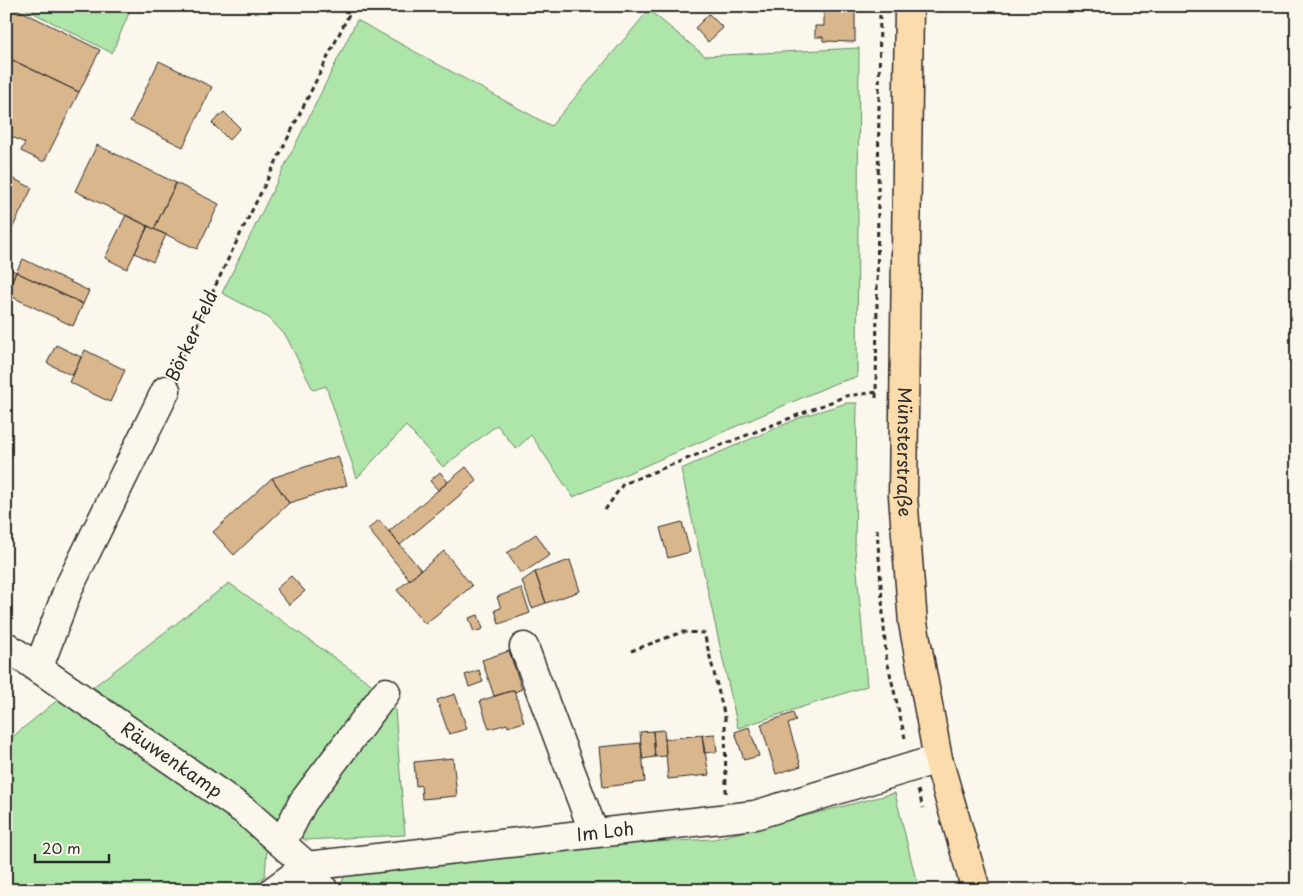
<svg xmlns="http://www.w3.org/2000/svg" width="1303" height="896" font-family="'Playpen Sans',sans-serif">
<rect width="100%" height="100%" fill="#fbf7ec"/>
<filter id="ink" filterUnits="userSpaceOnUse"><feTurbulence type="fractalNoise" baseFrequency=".02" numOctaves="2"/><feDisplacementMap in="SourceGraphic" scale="10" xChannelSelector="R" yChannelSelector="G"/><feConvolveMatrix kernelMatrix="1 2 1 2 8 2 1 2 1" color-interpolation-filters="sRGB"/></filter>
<g filter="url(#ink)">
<!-- green -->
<path fill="#aee6aa" stroke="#6c886a" d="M20 6H132L112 53Z
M649 10 705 56 859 48 857 377 836 383 573 497 531 435 516 449 497 425 443 467 406 426 357 478 326 386 313 390 286 336 269 318 222 293 357 20 551 126Z
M847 403H857L855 548 867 686 738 728 681 469 804 416Z
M229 583 381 691 279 820 93 687Z
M394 697 405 835 305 840 302 838 308 812Z
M60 698 248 826 267 847 265 876 248 890H12L6 883V742Z
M895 793 915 876 922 890H339L346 872 597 845 714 839Z"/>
<!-- building -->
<path fill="#dab68c" stroke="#2b2b2b" d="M6 6H11L100 50 79 92 6 57Z
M804 6H855V42L823 41V37H815V26H824V11H804Z
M709 14 723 28 708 42 695 28Z
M6 57 79 92 44 162 21 151 25 143 6 134Z
M159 61 212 87 183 147 130 121Z
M224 112 240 128 229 140 212 123Z
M97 145 176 183 154 229 75 191Z
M6 175 32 188 6 241Z
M176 183 219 204 197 249 154 229Z
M126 215 148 226 127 269 105 258Z
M148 226 166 235 153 262 135 253Z
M23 259 89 291 83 304 16 272Z
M6 267 16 272 6 294Z
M16 272 83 304 73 326 6 294Z
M56 345 81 357 73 376 47 363Z
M85 350 125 370 110 402 69 382Z
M338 456 347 485 289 503 272 478Z
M466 467 477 481 400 545 389 531Z
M440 472 448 482 438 490 430 481Z
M272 478 289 503 234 555 213 532Z
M379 520 421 570 410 580 368 529Z
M682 522 690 552 668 558 660 528Z
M536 534 550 555 521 574 507 553Z
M444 551 472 586 425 624 397 590Z
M570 560 580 591 546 603 535 572Z
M535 572 546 603 532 608 522 581Z
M291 576 305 591 289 605 276 589Z
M521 588 530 613 499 624 495 610 501 608 497 597Z
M478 615 483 629 474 632 469 618Z
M509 651 522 689 515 692 514 690 494 696 482 660Z
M479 670 483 682 469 687 465 675Z
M514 690 524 722 508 727 507 724 489 729 480 701Z
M455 694 467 729 449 734 437 700Z
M793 713 796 721 788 724 801 766 776 774 761 724Z
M749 727 759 756 744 760 735 732Z
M664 730 666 756 655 757 653 731Z
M653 731 655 757 642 759 640 732Z
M715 734 717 752 704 753 702 735Z
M702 735 709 775 668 779 665 739Z
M641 743 645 782 603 787 599 747Z
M453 758 457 796 422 799 421 785 416 786 414 762Z"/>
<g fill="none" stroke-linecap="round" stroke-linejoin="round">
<defs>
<g id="minor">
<path id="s1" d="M6 646 245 811 307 866 324 890"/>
<path d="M524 647 594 833"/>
<path d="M38 669 69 587 166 390"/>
<path d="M282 843 303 802 386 692"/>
<path id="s2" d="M274 890 307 866 755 815 938 759"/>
</g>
<g id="major">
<path id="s3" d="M909 6 903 496 913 623 938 759 976 890"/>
</g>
</defs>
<!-- minor casing -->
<use href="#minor" stroke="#2b2b2b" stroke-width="31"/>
<!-- major casing -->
<use href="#major" stroke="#2b2b2b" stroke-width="31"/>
<!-- path -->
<path stroke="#2b2b2b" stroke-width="3" stroke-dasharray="5 4" stroke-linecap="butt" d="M177 367 231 253 353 6
M876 398 880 6
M605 510 623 484 846 396 878 392
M877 529 886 656 905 738
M631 651 682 632 704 633 725 717 726 793
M918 790 923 808"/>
<!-- minor -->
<use href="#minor" stroke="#fbf7ec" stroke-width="28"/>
<!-- major -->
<use href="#major" stroke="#fcdcac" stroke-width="28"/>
</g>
</g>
<g text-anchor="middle" stroke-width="4" stroke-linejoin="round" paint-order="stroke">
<!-- street labels -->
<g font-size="18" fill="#2b2b2b" stroke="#fbf7ec">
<text transform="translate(192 336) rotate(-65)" y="6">Börker Feld</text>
<text dy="6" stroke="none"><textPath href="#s3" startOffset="446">Münsterstraße</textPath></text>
<text dy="6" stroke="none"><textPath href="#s1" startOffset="201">Räuwenkamp</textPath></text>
<text dy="6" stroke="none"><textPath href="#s2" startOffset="341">Im Loh</textPath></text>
</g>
</g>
<!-- margin -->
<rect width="1303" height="896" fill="none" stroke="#fbf7ec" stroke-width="25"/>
<rect x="12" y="12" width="1278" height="871" fill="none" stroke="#2b2b2b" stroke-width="2" filter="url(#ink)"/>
<!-- scale -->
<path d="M35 854v8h74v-8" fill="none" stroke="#2b2b2b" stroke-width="2.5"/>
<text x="42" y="854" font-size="15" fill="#2b2b2b" stroke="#fbf7ec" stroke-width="4" paint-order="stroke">20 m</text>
</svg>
